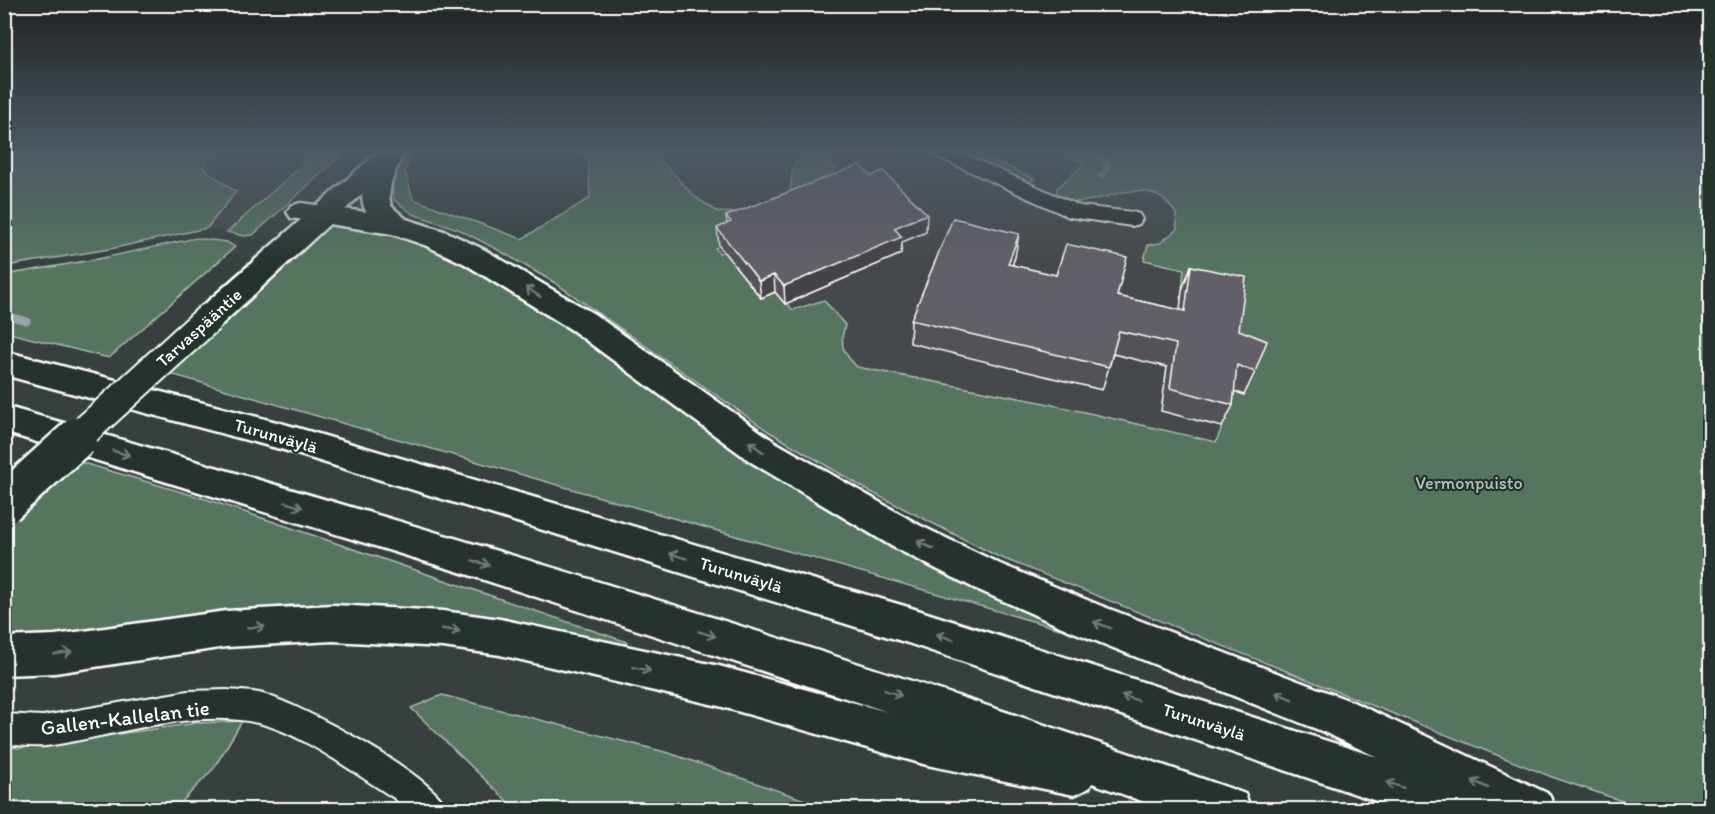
<svg xmlns="http://www.w3.org/2000/svg" width="1715" height="814" font-family="Itim,sans-serif">
<rect width="100%" height="100%" fill="#38403f"/>
<filter id="ink" filterUnits="userSpaceOnUse"><feTurbulence type="fractalNoise" baseFrequency=".0167" numOctaves="2"/><feDisplacementMap in="SourceGraphic" scale="12" xChannelSelector="R" yChannelSelector="G"/><feConvolveMatrix kernelMatrix="1 2 1 2 8 2 1 2 1" color-interpolation-filters="sRGB"/></filter>
<g filter="url(#ink)">
<!-- built -->
<path fill="#45494b" d="M219 152H311L315 155 227 232 207 228 236 192 203 168 207 160Z
M653 152H1060L1085 163 1057 188 1100 199 1110 194 1134 190 1160 198 1176 214 1177 229 1160 243 1148 245 1184 269 1182 285 1222 427 1216 442 1040 402 857 367 843 354 841 339 785 304 761 298 724 252 719 253 715 248 836 192 794 164 790 192 767 208 742 213H718L695 197Z"/>
<!-- green -->
<path fill="#54755f" stroke="#aabaaf" stroke-width="1.5" d="M5 152H219L207 160 203 168 236 192 207 228 110 249 5 266Z
M311 152H345L253 235 244 236 227 232 314 155Z
M408 152H412L405 171 413 199 522 239 590 198 588 156 572 152H653L695 197 718 212 742 213 767 208 790 192C793 172 789 160 811 154L836 167 829 180 734 240 715 248 719 253 724 252 761 298 775 292 793 310 824 300 845 325C839 345 843 353 857 367L1040 402 1216 442 1222 427 1236 300 1182 290 1184 269 1144 260 1148 245 1160 243 1177 229 1176 214C1141 159 1085 224 1057 193V188L1085 163 1060 152H1710V809H1645L1552 777 997 556 869 491 768 431 555 283 500 251 458 229 413 214 394 200C390 179 395 169 408 152Z
M958 152H974L1035 179 1026 182 1018 179Z
M328 219 394 233 433 249 475 270 1068 628 1060 629 167 373Z
M196 238 227 242 235 247 109 358 5 332V275L103 258Z
M73 460 209 500 627 642 625 647 549 628 408 608 290 605 191 616 37 639 5 636 4 521Z
M442 695 669 753 831 809H520L508 802 411 708Z
M242 721 214 768 175 809 5 810V747L20 748 197 723Z"/>
<g fill="none" stroke-linecap="round" stroke-linejoin="round">
<!-- stream -->
<path stroke="#94a4aa" stroke-width="7" d="M1092 152 1104 159 1108 167 1102 175
M4 315 27 321"/>
<defs>
<path id="street" d="M934 152H959L1080 206 1132 212 1139 214 1142 219 1139 224 1132 226 1069 217 936 156Z
M227 690C237 691 249 691 259 693 299 703 433 774 448 810H407L394 798C355 774 302 733 258 723 191 708 112 737 46 746 32 747 18 745 4 744V714L43 716 188 691Z"/>
<path id="secondary" d="M378 152H407L220 326 209 329 198 326 194 318 198 310Z"/>
<path id="highway" d="M379 152H396L401 158 391 183 389 196 391 206 406 219 447 232 485 250 594 314 775 442 919 525 1000 564 1099 605 1353 702 1549 794 1555 810H1403L908 643 284 450 4 375V351L284 424 908 607 1377 757 1324 732 1071 631 974 588 893 547 751 462 572 330 465 264 427 246 392 234 291 218 287 212 291 206 301 203 366 212C356 193 368 169 379 152Z
M4 406C416 524 825 647 1229 788L1245 794 1251 810H1166L1092 783 1089 788 1074 795 927 765 719 706 500 655 443 647 333 641 226 647 55 673 4 675V637L55 635 226 611 333 605 443 611 500 619 719 666 888 712 466 574 4 432Z"/>
</defs>
<!-- street casing -->
<use href="#street" stroke="#fff" stroke-width="4"/>
<!-- secondary casing -->
<use href="#secondary" stroke="#fff" stroke-width="5"/>
<!-- highway casing -->
<use href="#highway" stroke="#fff" stroke-width="5"/>
<!-- street -->
<use href="#street" fill="#26332d" fill-rule="evenodd"/>
<!-- secondary -->
<use href="#secondary" fill="#26332d" fill-rule="evenodd"/>
<!-- highway -->
<use href="#highway" fill="#26332d" fill-rule="evenodd"/>
<defs>
<path id="secondary-bridge-far1" d="M76 439 209 318"/>
<path id="secondary-bridge" d="M4 504 78 437"/>
</defs>
<!-- secondary-bridge-far1 casing -->
<use href="#secondary-bridge-far1" stroke="#fff" stroke-width="33" stroke-linecap="butt"/>
<!-- secondary-bridge casing -->
<use href="#secondary-bridge" stroke="#fff" stroke-width="44" stroke-linecap="butt"/>
<!-- secondary-bridge-far1 -->
<use href="#secondary-bridge-far1" stroke="#26332d" stroke-width="29"/>
<!-- secondary-bridge -->
<use href="#secondary-bridge" stroke="#26332d" stroke-width="39"/>
</g>
<!-- wall -->
<path fill="#555159" stroke="#fff" stroke-width="1.5" d="M726 216 926 232 902 242 901 254 785 304 775 292 761 298 719 246 717 228 727 224Z
M1015 257 1012 265 1117 296 1180 310 1182 290 1191 266 1239 330 1255 372 1244 395 1234 391 1233 405 1222 427 1161 411 1167 367 1113 354 1102 390 910 343 911 320Z"/>
<!-- shaded-wall -->
<path fill="#454249" stroke="#fff" stroke-width="1.5" d="M927 214 926 232 902 242 901 254 785 304 784 286 894 228Z
M1019 234 1015 257 1004 287 1008 264Z
M774 275 775 292 761 298 759 281Z"/>
<!-- building -->
<path fill="#635e68" stroke="#fff" stroke-width="1.5" d="M859 165 871 176 883 171 927 214 894 228 902 237 784 286 774 275 759 281 717 228 731 222 726 216Z
M953 218 1019 234 1008 264 1030 269 1056 275 1066 244 1127 257 1117 296 1185 311 1191 266 1246 277 1239 330 1267 341 1255 372 1237 365 1233 405 1170 388 1176 344 1119 331 1109 367 911 320Z"/>
<!-- one-way arrows -->
<defs><path id="oneway-shaft" d="M-6 0H5M1.5-3L5.5 0L1.5 3" fill="none" stroke-width="1.6" stroke-linecap="round" stroke-linejoin="round" transform="scale(1.5)"/></defs>
<g stroke="#727a76">
<use href="#oneway-shaft" transform="translate(533 292) rotate(-146)"/>
<use href="#oneway-shaft" transform="translate(756 447) rotate(-145)"/>
<use href="#oneway-shaft" transform="translate(121 453) rotate(16)"/>
<use href="#oneway-shaft" transform="translate(294 505) rotate(17)"/>
<use href="#oneway-shaft" transform="translate(925 545) rotate(-154)"/>
<use href="#oneway-shaft" transform="translate(678 556) rotate(-163)"/>
<use href="#oneway-shaft" transform="translate(481 563) rotate(17)"/>
<use href="#oneway-shaft" transform="translate(1102 625) rotate(-159)"/>
<use href="#oneway-shaft" transform="translate(256 627) rotate(-3)"/>
<use href="#oneway-shaft" transform="translate(451 630) rotate(8)"/>
<use href="#oneway-shaft" transform="translate(707 634) rotate(17)"/>
<use href="#oneway-shaft" transform="translate(945 637) rotate(-162)"/>
<use href="#oneway-shaft" transform="translate(63 653) rotate(-8)"/>
<use href="#oneway-shaft" transform="translate(642 669) rotate(12)"/>
<use href="#oneway-shaft" transform="translate(893 693) rotate(19)"/>
<use href="#oneway-shaft" transform="translate(1284 696) rotate(-158)"/>
<use href="#oneway-shaft" transform="translate(1130 698) rotate(-162)"/>
<use href="#oneway-shaft" transform="translate(1480 784) rotate(-155)"/>
<use href="#oneway-shaft" transform="translate(1395 785) rotate(-162)"/>
</g>
</g>
<!-- sky -->
<linearGradient id="sky" x2="0" y2="1"><stop stop-color="#1f2323"/><stop offset="0.57" stop-color="#4d5963"/><stop offset="1" stop-color="#4d5963" stop-opacity="0"/></linearGradient>
<rect width="1715" height="266" fill="url(#sky)"/>
<g text-anchor="middle" stroke-width="4.5" stroke-linejoin="round" paint-order="stroke">
<!-- street labels -->
<g font-size="18" fill="#fff" stroke="#26332d">
<text transform="translate(199 328) rotate(-42)" y="6">Tarvaspääntie</text>
<text transform="translate(276 436) rotate(16)" y="6">Turunväylä</text>
<text transform="translate(741 575) rotate(17)" y="6">Turunväylä</text>
<text transform="translate(1204 722) rotate(18)" y="6">Turunväylä</text>
</g>
<!-- park labels -->
<g font-size="18" fill="#b2c1b7" stroke="#26332d">
<text x="1469" y="489">Vermonpuisto</text>
</g>
<!-- near-street labels -->
<g font-size="21" fill="#fff" stroke="#26332d">
<text transform="translate(125 718) rotate(-7)" y="7">Gallen-Kallelan tie</text>
</g>
</g>
<!-- margin -->
<rect width="1715" height="814" fill="none" stroke="#26332d" stroke-width="24"/>
<rect x="12" y="12" width="1691" height="790" fill="none" stroke="#fff" stroke-width="2" filter="url(#ink)"/>
</svg>
